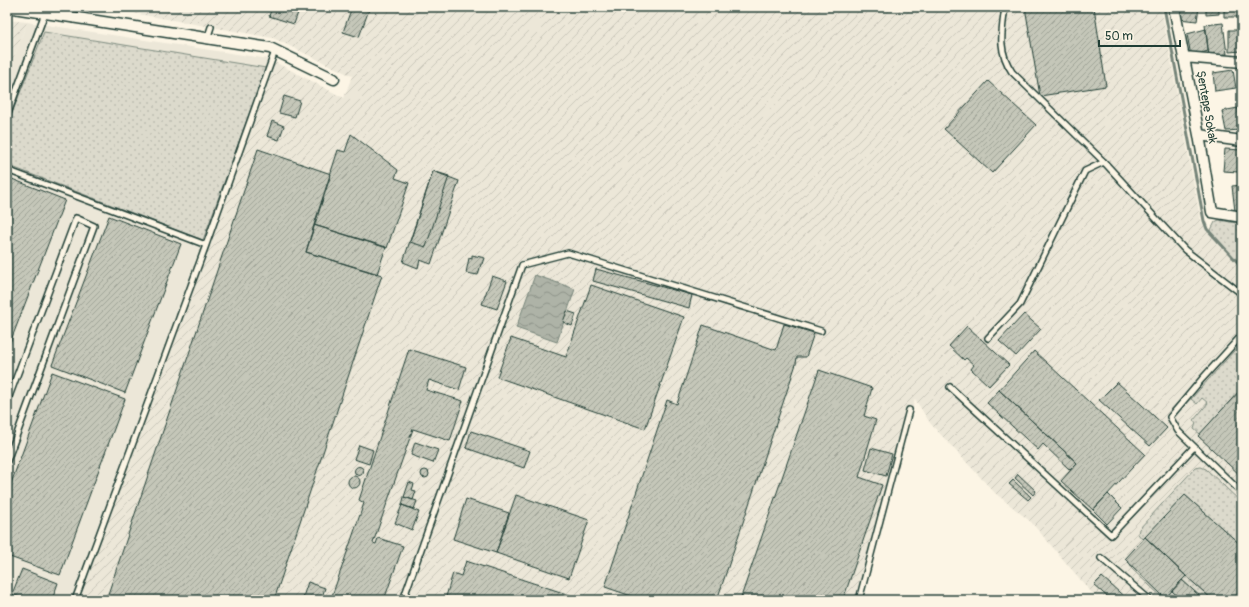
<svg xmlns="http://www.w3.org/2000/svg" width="1249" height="607" font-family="Pangolin,sans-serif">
<defs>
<pattern id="industrial-furrows" width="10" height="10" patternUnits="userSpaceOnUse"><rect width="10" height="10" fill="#ece7d8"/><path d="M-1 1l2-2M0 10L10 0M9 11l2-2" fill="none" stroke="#cac7ba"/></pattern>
<pattern id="grass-dots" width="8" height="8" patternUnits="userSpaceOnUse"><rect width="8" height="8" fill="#dcdacc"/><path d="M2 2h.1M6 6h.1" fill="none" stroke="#bcbcb0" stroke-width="1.8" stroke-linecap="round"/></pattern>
<pattern id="water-waves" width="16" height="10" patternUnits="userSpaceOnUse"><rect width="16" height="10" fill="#aeb3a7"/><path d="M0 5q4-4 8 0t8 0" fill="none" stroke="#8d9389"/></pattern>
<pattern id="building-hatch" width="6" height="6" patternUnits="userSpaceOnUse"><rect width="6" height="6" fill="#c5c7b9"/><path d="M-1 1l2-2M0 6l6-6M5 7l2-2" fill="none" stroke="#9fa397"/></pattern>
</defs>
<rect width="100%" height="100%" fill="#fcf5e5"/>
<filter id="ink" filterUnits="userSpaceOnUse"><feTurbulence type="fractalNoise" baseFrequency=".025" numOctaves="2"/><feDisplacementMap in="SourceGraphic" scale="8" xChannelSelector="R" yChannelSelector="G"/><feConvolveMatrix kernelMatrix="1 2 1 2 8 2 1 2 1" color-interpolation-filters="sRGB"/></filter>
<g filter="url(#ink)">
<!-- built -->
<path fill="#ece7d8" d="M27 22 269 59 71 600H7V76Z"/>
<!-- industrial -->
<path fill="url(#industrial-furrows)" d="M116 7H1161L1201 222 1242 267V600H1098L1031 522 995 493 930 423 915 399 862 600H71L269 59 344 98 352 76 273 38 116 10Z
M7 20 27 22 7 76Z"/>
<!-- grass -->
<path fill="url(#grass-dots)" stroke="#7e8c80" d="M44 32 266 68 203 240 7 165V126Z
M1219 220 1242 224V267L1210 232 1215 222Z
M1242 342V388L1200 434 1194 429 1196 423 1194 420 1208 403 1202 398 1197 404 1191 399Z
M1201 467 1206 469 1242 503V546L1185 495 1143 540 1138 534 1139 529 1195 468Z
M1130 564 1166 597 1172 591 1182 600H1165L1132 569Z
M1186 576 1213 600H1204L1182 580Z"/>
<!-- water -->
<path fill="url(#water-waves)" stroke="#758479" d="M535 275 575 289 557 342 516 328Z"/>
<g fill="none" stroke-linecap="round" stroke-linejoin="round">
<!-- stream -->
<path stroke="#758479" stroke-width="3" d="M1164 7 1204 221 1207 229 1242 267"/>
</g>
<!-- building -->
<path fill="url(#building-hatch)" stroke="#1f3d34" d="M272 7H300L294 24 269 16Z
M352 7H370L359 37 343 32Z
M1025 7H1094L1106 86 1040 96Z
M1180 7H1199L1197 21 1179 19Z
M1206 7H1219V14L1206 15Z
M1224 7H1240V17H1224Z
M1223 23 1227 54 1209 56 1205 25Z
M1206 29 1208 51 1191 56 1187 34Z
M1229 30H1242V51L1229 52Z
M1233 70 1236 88 1215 91 1213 73Z
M988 81 1036 125 992 173 944 129Z
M284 96 300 101 295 117 279 113Z
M1238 108H1242V130H1241Z
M1238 108 1241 130 1226 131 1222 111Z
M272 121 284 126 279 140 267 136Z
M351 134 398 170 395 178 409 183 387 248 314 225 338 150 345 152Z
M258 149 331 174 306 252 382 275 274 600H106Z
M1225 149 1242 150V162H1240L1239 172 1223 171Z
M433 171 459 181 431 264 420 260 418 268 403 262Z
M433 171 449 176 426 247 410 242Z
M7 177 65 200 8 348H7Z
M1242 185V210L1235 211 1232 186Z
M109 216 181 244 125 393 52 365Z
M314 225 386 247 377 274 306 252Z
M472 255 485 258 483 264H481L478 275 466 273 469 258 472 259Z
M596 269 692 295 689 308 593 281Z
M492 276 507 281 497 309 482 304Z
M591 285 684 317 645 429 497 377 511 338 566 357Z
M567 311 576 314 572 326 563 322Z
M1024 314 1041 329 1016 356 999 341Z
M784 324 814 333 806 357H797L796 364 717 600H643L605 587 667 400 677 404 703 325 776 350Z
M967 326 1009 365 989 386 971 369 974 365 966 358 964 360 949 346Z
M409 349 466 367 459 390 429 380 426 390 463 401 450 441 413 429 373 543 376 544 378 538 403 546 384 600H343L332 596 364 503 359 500Z
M1034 351 1145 454 1093 510 1061 481 1077 463 999 390Z
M819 370 872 388 864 416 876 420 859 477 882 485 843 600H740Z
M52 372 125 399 60 575 7 556V494Z
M1117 382 1167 428 1150 446 1099 400Z
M1242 388V477L1198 436Z
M999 390 1077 463 1070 470 1043 444 1038 450 987 403Z
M471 431 530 451 524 468 466 448Z
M415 442 438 450 433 463 411 455Z
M359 445 373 450 369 464 354 459Z
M871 448 892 454 886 476 865 470Z
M354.5 471a4.5 4.5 0 1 1 9 0a4.5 4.5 0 1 1-9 0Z
M421 474a4 4 0 1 1 8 0a4 4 0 1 1-8 0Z
M1018 474 1036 491 1033 495 1015 478Z
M348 482a6 6 0 1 1 12 0a6 6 0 1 1-12 0Z
M1013 480 1031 497 1028 500 1009 484Z
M409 482 414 484 412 490 416 491 413 500 404 497Z
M1108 494 1122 508 1107 524 1093 510Z
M516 495 589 520 569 578 496 553Z
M1185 495 1242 546V595L1237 600H1213L1186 576 1145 537Z
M404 497 417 501 414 509 402 505Z
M466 499 509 513 496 553 453 539Z
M402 505 419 512 412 530 395 523Z
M1145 537 1186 576 1165 598 1125 559Z
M466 561 536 584 585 600H445L453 573 461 576Z
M22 569 58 583 52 600H28L12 594Z
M1102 577 1128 600H1111L1094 585Z
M1182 580 1204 600H1182L1172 591Z
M308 582 325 588 321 600H302Z"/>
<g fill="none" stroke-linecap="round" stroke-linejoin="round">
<defs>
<path id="lane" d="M1005 7C1002 31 997 50 1012 72L1104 162 1185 250 1242 294
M207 39 211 27
M7 116 45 13
M7 170 206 245 75 600
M206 245 275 51
M1242 335 1202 379 1170 417 1178 431 1242 493
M988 338 1020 304 1085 171 1104 162
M950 387 1111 535 1194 447
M7 402 76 218 94 226 7 461
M1101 558 1150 600
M403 600 522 265 568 253 821 331
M859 600 909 410"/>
<path id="street" d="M7 7 270 48 334 79
M1174 7 1199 135 1212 212 1242 217
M1184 57 1242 62
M1199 135 1242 141"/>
</defs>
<!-- lane casing -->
<use href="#lane" stroke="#1f3d34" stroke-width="8"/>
<!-- street casing -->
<use href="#street" stroke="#1f3d34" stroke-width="13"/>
<!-- lane -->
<use href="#lane" stroke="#fcf5e5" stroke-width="5"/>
<!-- street -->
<use href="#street" stroke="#fcf5e5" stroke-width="10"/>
</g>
</g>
<g text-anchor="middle" stroke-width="3" stroke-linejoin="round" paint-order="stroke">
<!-- street labels -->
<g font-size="12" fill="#1f3d34" stroke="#fcf5e5">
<text transform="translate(1207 107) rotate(80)" y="4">Şentepe Sokak</text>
</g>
</g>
<!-- margin -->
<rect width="1249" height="607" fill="none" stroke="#fcf5e5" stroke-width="24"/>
<rect x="12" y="12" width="1225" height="583" fill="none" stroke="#1f3d34" stroke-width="1.5" filter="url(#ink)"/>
<!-- scale -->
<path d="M1099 40v6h81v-6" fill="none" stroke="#1f3d34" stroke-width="2"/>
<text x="1105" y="40" font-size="12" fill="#1f3d34" stroke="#fcf5e5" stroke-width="3" paint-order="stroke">50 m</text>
</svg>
